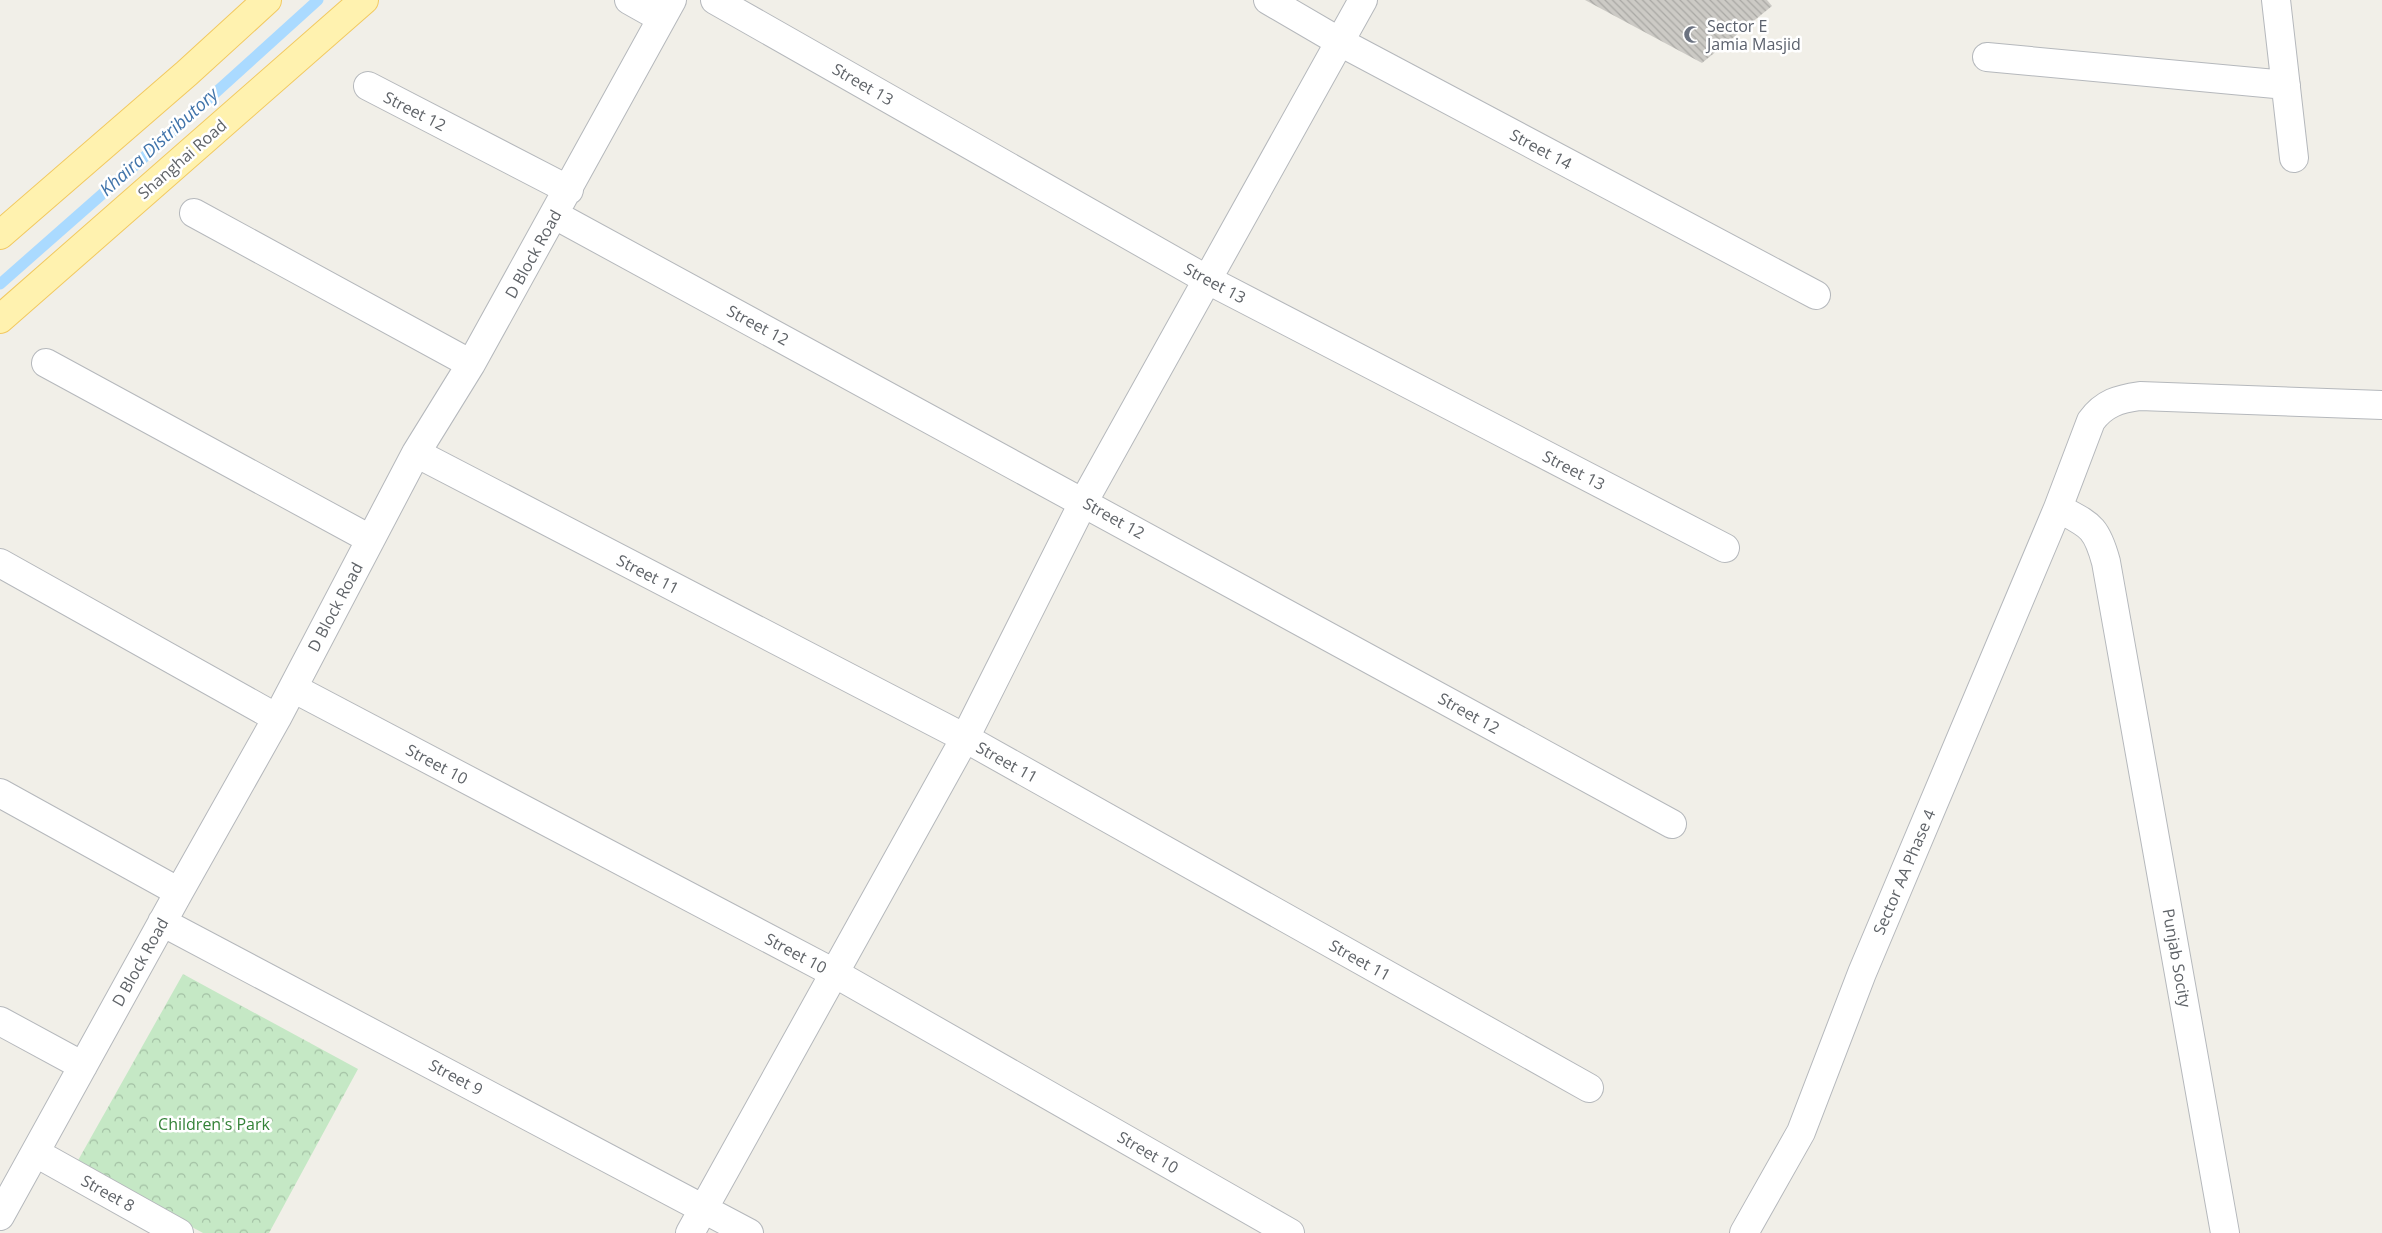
<svg xmlns="http://www.w3.org/2000/svg" width="2382" height="1233" font-family="'Open Sans',sans-serif">
<defs>
<pattern id="park-crowns" width="20" height="18" patternUnits="userSpaceOnUse" patternTransform="scale(1.25)"><rect width="20" height="18" fill="#c5e8c5"/><path d="M2 6a3 3 0 1 1 6 0M12 15a3 3 0 1 1 6 0" fill="none" stroke="#a3c0a4"/></pattern>
<pattern id="building-back-hatch" width="6" height="6" patternUnits="userSpaceOnUse" patternTransform="scale(1.25)"><rect width="6" height="6" fill="#cccac5"/><path d="M-1 5l2 2M0 0l6 6M5-1l2 2" fill="none" stroke="#a9a8a4"/></pattern>
</defs>
<rect width="100%" height="100%" fill="#f1efe8"/>
<!-- park -->
<path fill="url(#park-crowns)" d="M183 974 358 1069 269 1233H203L76 1164Z"/>
<g fill="none" stroke-linecap="round" stroke-linejoin="round">
<!-- stream -->
<path stroke="#aadaff" stroke-width="11" d="M0 284 141 160 318 0"/>
</g>
<!-- building -->
<path fill="url(#building-back-hatch)" d="M1585 0H1767L1772 6 1702 63Z"/>
<g fill="none" stroke-linecap="round" stroke-linejoin="round">
<defs>
<path id="minor" d="M629 0 661 18
M715 0 1206 279 1725 548
M1268 0 1340 42 1816 295
M2276 0 2294 158
M1987 57 2286 85
M368 86 569 190
M194 213 471 364
M555 215 1672 824
M46 363 370 539
M416 453 965 738 1589 1088
M2058 508C2089 525 2096 525 2106 562L2225 1233
M0 563 277 718
M293 688 836 974 1290 1233
M0 793 179 892
M162 922 749 1233
M0 1021 83 1066
M36 1153 179 1233
M0 1216 179 892 277 718 416 453 471 364 672 0
M690 1233 965 738 1084 501 1363 0
M1744 1233 1801 1132 1862 973 2058 508 2091 421C2104 403 2119 399 2140 396L2382 405"/>
<path id="primary" d="M0 235 187 73 267 0
M0 319 364 0"/>
</defs>
<!-- minor casing -->
<use href="#minor" stroke="#b5b8bc" stroke-width="30"/>
<!-- primary casing -->
<use href="#primary" stroke="#f2c960" stroke-width="30"/>
<!-- minor -->
<use href="#minor" stroke="#fff" stroke-width="28"/>
<!-- primary -->
<use href="#primary" stroke="#fff2af" stroke-width="28"/>
</g>
<!-- icons -->
<defs>
<symbol id="mosque-bare" viewBox="-9 -9 18 18"><path d="M3.5-4.9A6 6 0 1 0 3.5 4.9A5 5 0 1 1 3.5-4.9Z" fill="#6b7280" stroke="#fff" stroke-width="2.5" paint-order="stroke"/></symbol>
</defs>
<g fill-rule="evenodd">
<use href="#mosque-bare" x="1680" y="22" width="25" height="25"/>
</g>
<g text-anchor="middle" stroke-width="5" stroke-linejoin="round" paint-order="stroke">
<!-- worship labels -->
<g font-size="16" fill="#5b616d" stroke="#fff" text-anchor="start">
<text x="1707" y="32">Sector E<tspan x="1707" dy="18">Jamia Masjid</tspan></text>
</g>
<!-- street labels -->
<g font-size="16" fill="#5f6368" stroke="#fff">
<text transform="translate(863 84) rotate(30)" y="6">Street 13</text>
<text transform="translate(415 111) rotate(27)" y="6">Street 12</text>
<text transform="translate(1541 149) rotate(28)" y="6">Street 14</text>
<text transform="translate(182 159) rotate(-41)" y="6">Shanghai Road</text>
<text transform="translate(533 254) rotate(-61)" y="6">D Block Road</text>
<text transform="translate(1215 283) rotate(28)" y="6">Street 13</text>
<text transform="translate(758 325) rotate(28)" y="6">Street 12</text>
<text transform="translate(1574 470) rotate(27)" y="6">Street 13</text>
<text transform="translate(1114 518) rotate(29)" y="6">Street 12</text>
<text transform="translate(648 574) rotate(27)" y="6">Street 11</text>
<text transform="translate(335 607) rotate(-62)" y="6">D Block Road</text>
<text transform="translate(1469 713) rotate(29)" y="6">Street 12</text>
<text transform="translate(1007 762) rotate(29)" y="6">Street 11</text>
<text transform="translate(437 764) rotate(28)" y="6">Street 10</text>
<text transform="translate(1904 872) rotate(-67)" y="6">Sector AA Phase 4</text>
<text transform="translate(796 953) rotate(28)" y="6">Street 10</text>
<text transform="translate(2177 958) rotate(80)" y="6">Punjab Socity</text>
<text transform="translate(1360 960) rotate(29)" y="6">Street 11</text>
<text transform="translate(140 962) rotate(-61)" y="6">D Block Road</text>
<text transform="translate(456 1077) rotate(28)" y="6">Street 9</text>
<text transform="translate(1148 1152) rotate(30)" y="6">Street 10</text>
<text transform="translate(108 1193) rotate(29)" y="6">Street 8</text>
</g>
<!-- park labels -->
<g font-size="16" fill="#348238" stroke="#fff">
<text x="214" y="1130">Children's Park</text>
</g>
<!-- water labels -->
<g font-size="18" font-style="italic" fill="#4174aa" stroke="#fff">
<text transform="translate(159 142) rotate(-42)" y="6">Khaira Distributory</text>
</g>
</g>
</svg>
